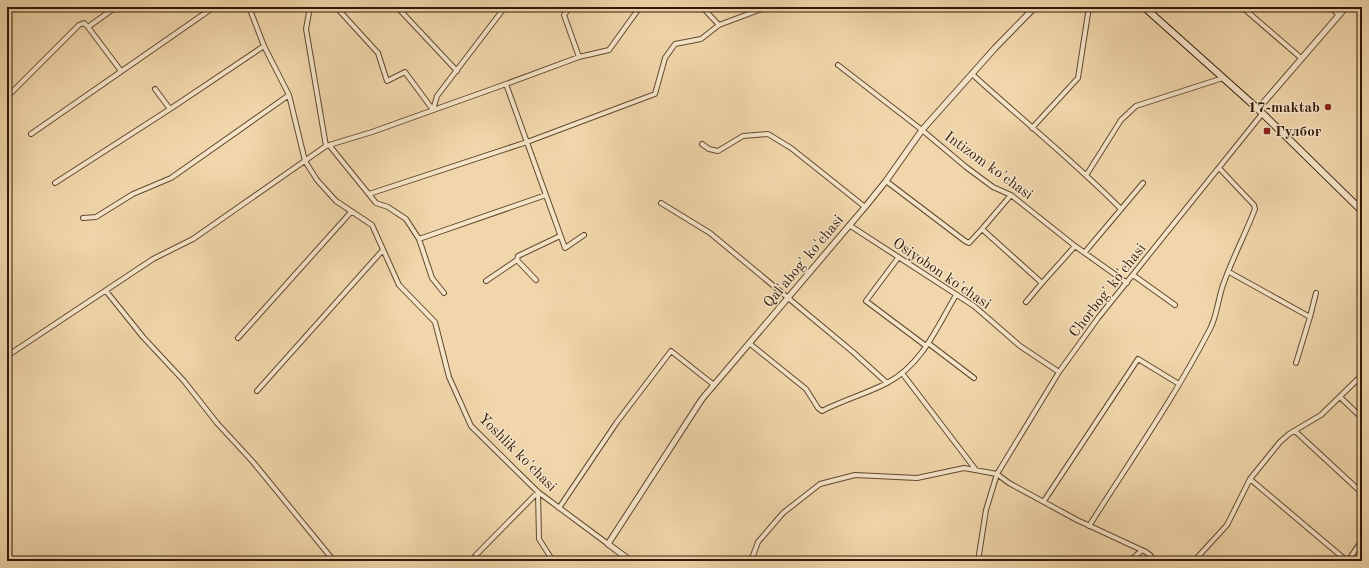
<svg xmlns="http://www.w3.org/2000/svg" width="1369" height="568" font-family="'Old Standard TT',serif">
<rect width="100%" height="100%" fill="#f0d6aa"/>
<filter id="stains"><feTurbulence type="fractalNoise" baseFrequency=".005" numOctaves="4"/><feColorMatrix values="0 0 0 0 .2 0 0 0 0 .09 0 0 0 0 .02 0 0 0 .5 -.17"/></filter>
<radialGradient id="worn" r=".72"><stop offset=".6" stop-color="#630" stop-opacity="0"/><stop offset="1" stop-color="#630" stop-opacity=".3"/></radialGradient>
<g fill="none" stroke-linecap="round" stroke-linejoin="round">
<defs>
<path id="minor" d="M116 7 88 27 121 71
M249 7 264 46 289 95 305 161 317 180 336 201 372 225 399 285 435 322 449 377 471 426 538 492 608 544
M310 7 306 29 326 146
M336 7 378 53 387 81 405 72 433 110
M397 7 457 71
M702 7 719 25
M1242 7 1301 58
M1330 7 1339 15
M579 57 609 50 640 7
M838 65 922 130 966 167 993 187 1011 195 1075 246 1127 283
M972 74C1021 119 1074 161 1121 209
M506 84 579 57 564 15 570 7
M155 89 170 109 264 46
M8 96 79 25 84 23 88 27
M433 110 437 96 505 7
M1032 128 1078 78 1089 7
M31 134 214 7
M702 144 709 149 718 151 743 136 768 134 791 148 865 207
M329 145 376 203 388 207 406 219 419 239
M1087 174 1121 120 1136 106 1223 78
M886 181 965 241 969 243 982 229
M55 183 170 109
M369 194 527 142 655 94 665 58 675 44 701 39 719 25 767 7
M1011 195 982 229 1042 283 1075 246
M661 203 710 233 853 352 887 383
M83 218 96 217 133 194 171 178 289 95
M849 225 974 306 1020 346 1059 372
M1085 252 1143 183
M898 258 866 301 926 346
M1229 272 1310 317 1296 363
M1133 275 1175 305
M536 280 517 260 518 256 560 236
M486 281 517 260
M106 291 143 337 184 381 217 423 253 462 334 561
M444 293 432 278 419 239 546 195
M1026 302 1042 283
M1310 317 1316 293
M238 338 351 212
M749 343 806 389 818 408 822 411C843 400 866 394 887 383 922 365 937 327 956 295
M928 343 974 378
M7 356 153 259 193 239 326 146 372 132 506 84 565 248 584 235
M902 373 976 470
M257 391 382 251
M1341 398 1362 418
M1295 431 1362 493
M1250 479 1347 561
M1044 501 1138 359 1179 384
M559 508 617 422 671 351 714 385
M1089 526C1130 461 1175 397 1210 329 1217 316 1218 299 1223 285 1232 259 1245 235 1255 209L1254 205 1219 168
M476 561 474 558 476 555 538 492 539 539 553 561
M751 561 758 542 783 513 820 484 855 475 917 478 964 468 997 474 1059 372 1098 318 1262 114
M978 561 986 510 997 474 1009 483 1077 520 1146 552 1150 555 1154 561
M1130 561 1141 551
M1194 561 1227 525 1250 479 1280 442 1289 434 1321 415 1362 375
M1348 561 1362 540"/>
<path id="tertiary" d="M1258 109 1346 7
M631 561 608 544 702 399 865 207 886 181 922 130 995 48 1035 7"/>
<path id="secondary" d="M1144 7 1258 109 1362 211"/>
</defs>
<!-- minor casing -->
<use href="#minor" stroke="#614831" stroke-width="6"/>
<!-- tertiary casing -->
<use href="#tertiary" stroke="#614831" stroke-width="7"/>
<!-- secondary casing -->
<use href="#secondary" stroke="#311909" stroke-width="8"/>
<!-- minor -->
<use href="#minor" stroke="#f5e4c8" stroke-width="4"/>
<!-- tertiary -->
<use href="#tertiary" stroke="#f5e4c8" stroke-width="5"/>
<!-- secondary -->
<use href="#secondary" stroke="#f5e4c8" stroke-width="6"/>
</g>
<!-- markers -->
<g fill="#8f2418" stroke="#f5e4c8" stroke-width="1.5">
<circle cx="1328" cy="107" r="4"/>
<rect x="1263" y="127" width="8" height="8" rx="2"/>
</g>
<g text-anchor="middle" stroke-width="3" stroke-linejoin="round" paint-order="stroke">
<!-- poi labels -->
<g font-size="15" font-weight="bold" fill="#311909" stroke="#f5e4c8" text-anchor="end">
<text x="1320" y="112">17-maktab</text>
<text x="1275" y="136" text-anchor="start">Гулбоғ</text>
</g>
<!-- street labels -->
<g font-size="15" fill="#311909" stroke="#f5e4c8">
<text transform="translate(989 165) rotate(36)" y="5">Intizom ko'chasi</text>
<text transform="translate(803 261) rotate(-50)" y="5">Qal'abog' ko'chasi</text>
<text transform="translate(942 273) rotate(34)" y="5">Osiyobon ko'chasi</text>
<text transform="translate(1107 290) rotate(-52)" y="5">Сhorbog' ko'chasi</text>
<text transform="translate(518 452) rotate(45)" y="5">Yoshlik ko'chasi</text>
</g>
</g>
<!-- margin -->
<rect width="1369" height="568" fill="none" stroke="#f0d6aa" stroke-width="24"/>
<rect x="8" y="8" width="1353" height="552" fill="none" stroke="#311909" stroke-width="2"/>
<rect x="12" y="12" width="1345" height="544" fill="none" stroke="#311909"/>
<rect width="100%" height="100%" filter="url(#stains)"/>
<rect width="100%" height="100%" fill="url(#worn)"/>
</svg>
